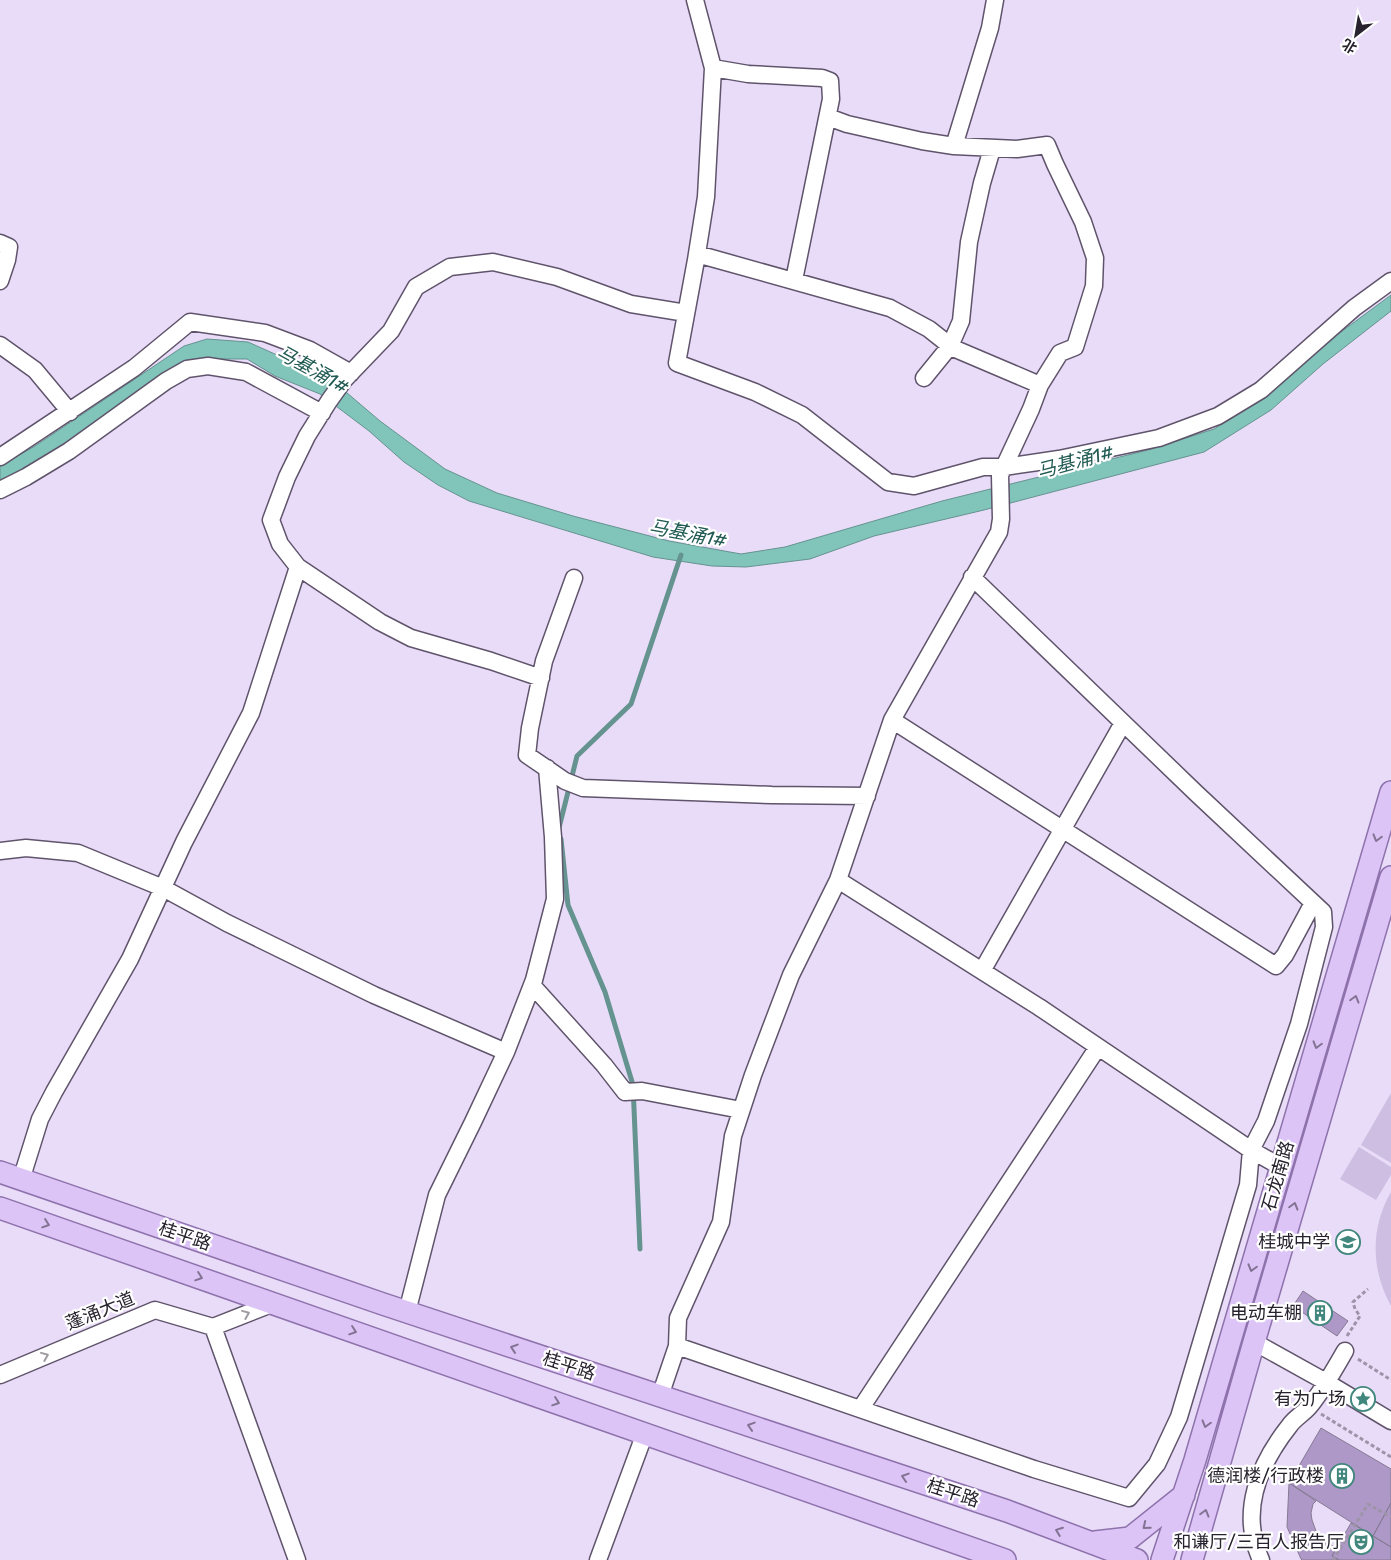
<svg xmlns="http://www.w3.org/2000/svg" width="1391" height="1560" font-family="Rubik,'Noto Sans SC',sans-serif">
<rect width="100%" height="100%" fill="#e9dcf8"/>
<!-- green -->
<path fill="#cebee2" d="M1391 1093V1163L1361 1145Z
M1359 1147 1391 1167V1175L1376 1200 1340 1179Z
M1391 1192V1306C1371 1270 1370 1228 1391 1192Z"/>
<!-- water -->
<path fill="#80c4ba" stroke="#659390" d="M1391 295V311L1323 364 1271 410 1204 452 984 510 874 536 810 559 746 567 712 566 653 557 469 501 438 485 404 462 369 431 320 394 275 376 247 359H203L107 415 36 464 0 480V466L35 446 184 346 207 339 248 342 286 359 333 381 380 421 445 469 497 493 573 516 669 541 741 554 785 547 942 501 1152 449 1214 429 1251 406 1266 395 1326 343Z"/>
<g fill="none" stroke-linecap="round" stroke-linejoin="round">
<!-- stream -->
<path stroke="#659390" stroke-width="5" d="M559 828 577 756 631 704 681 555
M561 839 568 905 605 992 633 1085 640 1249"/>
</g>
<!-- building -->
<path fill="#ae98c7" stroke="#857a93" d="M1303 1291 1348 1321 1337 1336 1293 1306Z
M1321 1428 1391 1469V1503L1373 1536 1289 1483Z
M1289 1483 1316 1501 1313 1504 1311 1513 1312 1520 1316 1531 1323 1539 1336 1548 1332 1556 1339 1560H1302L1301 1559 1287 1527Z
M1391 1503V1547L1373 1536Z
M1351 1523 1391 1547V1560H1339L1332 1556Z"/>
<g fill="none" stroke-linecap="round" stroke-linejoin="round">
<defs>
<path id="minor" d="M695 0 713 68 706 197 696 260 677 363 755 392 802 415 888 482 914 486 983 467H1004L1059 459 1159 438 1218 416 1261 390 1354 308 1391 281
M713 68 748 74 822 78 830 81 831 99 794 280
M954 146 990 28 995 0
M0 243 9 247 7 260 0 281
M697 254 890 308 929 329 953 348 1040 385
M0 345 35 370 70 412
M924 378 950 346 961 321 969 242 982 183 992 149
M0 457 134 368 190 322 265 333 310 350 351 373
M0 490 26 477 69 451 166 381 187 369 208 366 246 372 322 413
M574 578 544 661 530 728 527 755 565 781 583 788 772 795 867 796
M541 678 491 661 411 638 380 622 298 567 280 544 271 520 287 477 307 436 329 401 344 380 391 331 416 287 450 267 493 262 557 277 631 304 686 313
M892 720 1276 966 1285 955 1313 903
M0 851 26 848 78 853 163 888 227 923 374 995 506 1052
M838 880 1039 1007 1251 1150 1281 1167
M982 971 1123 723
M532 985 604 1065 625 1092 642 1091 741 1110
M21 1180 40 1119 54 1092 130 959 184 842 251 713 298 567
M407 1312 437 1195 473 1122 506 1052 534 980 555 899 553 837 547 768
M213 1327 297 1560
M1254 1342 1326 1382 1391 1421
M677 1346 1034 1469 1129 1498 1157 1464 1179 1417 1248 1185 1251 1150 1266 1121 1299 1024 1324 927 1323 912 1196 793 972 577
M0 1375 155 1310 213 1327 274 1303
M660 1396 677 1346 678 1318 721 1222 733 1136 753 1075 791 975 838 880 892 720 999 532 1001 519 1000 475 1004 467 1031 409 1040 385 1060 353 1075 347 1094 286 1095 258 1083 222 1055 164 1047 145 1017 149 954 146 922 141 847 124 828 117
M861 1408 1098 1047
M598 1560 645 1433
M1261 1560C1239 1512 1259 1464 1290 1425 1295 1418 1304 1413 1309 1407 1323 1390 1334 1370 1345 1351"/>
<path id="major" d="M0 1172 383 1304 1007 1511 1137 1560
M0 1208 1005 1560
M1095 1542 1130 1538 1184 1495
M1162 1560 1195 1460 1391 792
M1192 1560 1254 1342 1391 877"/>
</defs>
<!-- minor casing -->
<use href="#minor" stroke="#5f546b" stroke-width="19"/>
<!-- major casing -->
<use href="#major" stroke="#8e72ac" stroke-width="24"/>
<!-- path -->
<path stroke="#9e94a9" stroke-width="3" stroke-dasharray="4 2.5" stroke-linecap="butt" d="M1347 1336 1360 1316 1355 1309 1353 1302 1368 1289
M1358 1359 1391 1380
M1321 1414 1391 1457
M1333 1560 1368 1504 1391 1517"/>
<!-- minor -->
<use href="#minor" stroke="#fff" stroke-width="16"/>
<!-- major -->
<use href="#major" stroke="#ddc4f7" stroke-width="21"/>
</g>
<!-- one-way arrows -->
<defs><path id="oneway-chevron" d="M-2-3.5L2.5 0L-2 3.5" fill="none" stroke-width="1.6" stroke-linecap="round" stroke-linejoin="round" transform="scale(1.25)"/></defs>
<g stroke="#827392">
<use href="#oneway-chevron" transform="translate(1377 838) rotate(106)"/>
<use href="#oneway-chevron" transform="translate(1355 999) rotate(-74)"/>
<use href="#oneway-chevron" transform="translate(1317 1045) rotate(106)"/>
<use href="#oneway-chevron" transform="translate(1294 1206) rotate(-74)"/>
<use href="#oneway-chevron" transform="translate(46 1224) rotate(19)"/>
<use href="#oneway-chevron" transform="translate(1252 1268) rotate(106)"/>
<use href="#oneway-chevron" transform="translate(199 1277) rotate(19)"/>
<use href="#oneway-chevron" transform="translate(353 1331) rotate(19)"/>
<use href="#oneway-chevron" transform="translate(514 1348) rotate(-162)"/>
<use href="#oneway-chevron" transform="translate(556 1402) rotate(19)"/>
<use href="#oneway-chevron" transform="translate(1206 1424) rotate(106)"/>
<use href="#oneway-chevron" transform="translate(751 1426) rotate(-162)"/>
<use href="#oneway-chevron" transform="translate(905 1477) rotate(-162)"/>
<use href="#oneway-chevron" transform="translate(1205 1513) rotate(-74)"/>
<use href="#oneway-chevron" transform="translate(1146 1526) rotate(141)"/>
<use href="#oneway-chevron" transform="translate(1059 1531) rotate(-159)"/>
</g>
<g stroke="#9e9ca0">
<use href="#oneway-chevron" transform="translate(246 1314) rotate(-22)"/>
<use href="#oneway-chevron" transform="translate(45 1356) rotate(-22)"/>
</g>
<!-- icons -->
<defs>
<symbol id="school-ring" viewBox="-11 -11 22 22"><circle r="9.5" fill="#fff" stroke="#42877e" stroke-width="1.5"/><path d="M0-5L7-2L0 1L-7-2ZM-4 1L0 2.5L4 1V4Q0 6-4 4Z" fill="#42877e"/></symbol>
<symbol id="building-ring" viewBox="-11 -11 22 22"><circle r="9.5" fill="#fff" stroke="#42877e" stroke-width="1.5"/><path d="M-4-6H4V6H1V3H-1V6H-4ZM-2.5-4.3h1.7v1.8h-1.7ZM.8-4.3h1.7v1.8H.8ZM-2.5-1h1.7V.8h-1.7ZM.8-1h1.7V.8H.8Z" fill="#42877e"/></symbol>
<symbol id="sight-ring" viewBox="-11 -11 22 22"><circle r="9.5" fill="#fff" stroke="#42877e" stroke-width="1.5"/><path d="M0-6L1.8-2.2L6-1.7L2.9 1.2L3.7 5.4L0 3.3L-3.7 5.4L-2.9 1.2L-6-1.7L-1.8-2.2Z" fill="#42877e"/></symbol>
<symbol id="theatre-ring" viewBox="-11 -11 22 22"><circle r="9.5" fill="#fff" stroke="#42877e" stroke-width="1.5"/><path d="M-5-5.5Q0-4 5-5.5V0Q5 5 0 6Q-5 5-5 0ZM-3.3-2.5H-1v1.5H-3.3ZM1-2.5H3.3v1.5H1ZM-2.8 1Q0 5.5 2.8 1Z" fill="#42877e"/></symbol>
</defs>
<g fill-rule="evenodd">
<use href="#school-ring" x="1334" y="1228" width="28" height="28"/>
<use href="#building-ring" x="1306" y="1299" width="28" height="28"/>
<use href="#sight-ring" x="1349" y="1385" width="28" height="28"/>
<use href="#building-ring" x="1328" y="1462" width="28" height="28"/>
<use href="#theatre-ring" x="1347" y="1528" width="28" height="28"/>
</g>
<g text-anchor="middle" stroke-width="4.5" stroke-linejoin="round" paint-order="stroke">
<!-- street labels -->
<g font-size="18" fill="#27222d" stroke="#fff">
<text transform="translate(1278 1176) rotate(-74)" y="6">石龙南路</text>
<text transform="translate(185 1236) rotate(19)" y="6">桂平路</text>
<text transform="translate(100 1311) rotate(-22)" y="6">蓬涌大道</text>
<text transform="translate(569 1366) rotate(18)" y="6">桂平路</text>
<text transform="translate(953 1493) rotate(18)" y="6">桂平路</text>
</g>
<!-- poi labels -->
<g font-size="18" fill="#27222d" stroke="#fff" text-anchor="end">
<text x="1330" y="1248">桂城中学</text>
<text x="1302" y="1319">电动车棚</text>
<text x="1346" y="1405">有为广场</text>
<text x="1324" y="1482">德润楼/行政楼</text>
<text x="1344" y="1548">和谦厅/三百人报告厅</text>
</g>
<!-- water labels -->
<g font-size="19" font-style="italic" fill="#225b54" stroke="#fff">
<text transform="translate(313 369) rotate(29)" y="7">马基涌1#</text>
<text transform="translate(1075 461) rotate(-15)" y="7">马基涌1#</text>
<text transform="translate(688 533) rotate(11)" y="7">马基涌1#</text>
</g>
</g>
<!-- north arrow -->
<g transform="translate(1356 35) rotate(211)" stroke="#ffffff" stroke-width="4" paint-order="stroke">
<path d="M0-4L9 19L0 12L-9 19Z" fill="#27222d"/>
<text y="-8" font-size="14" font-weight="bold" text-anchor="middle" fill="#27222d">北</text>
</g>
</svg>
